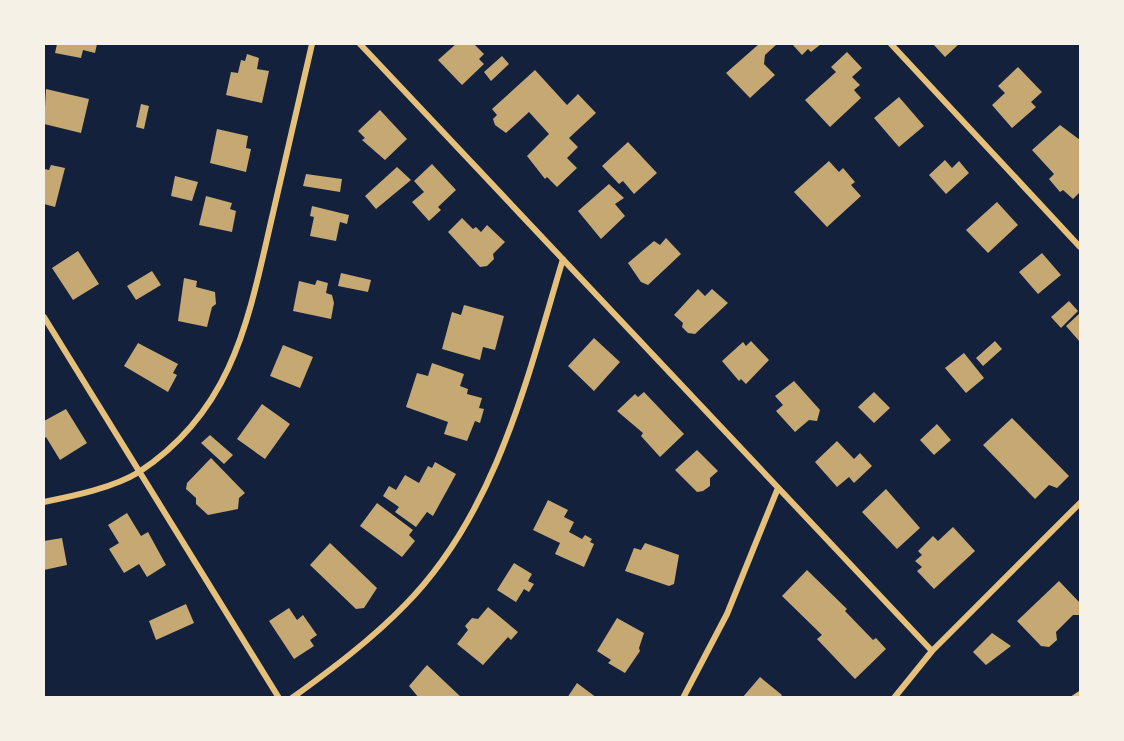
<svg xmlns="http://www.w3.org/2000/svg" width="1124" height="741" font-family="'DejaVu Sans',sans-serif">
<rect width="100%" height="100%" fill="#14213d"/>
<!-- building -->
<path fill="#c6a872" d="M57 44H97L95 53 83 50 81 58 55 53Z
M456 44H474L484 54 479 59 484 64 462 85 438 60Z
M759 44H777L765 55 764 64 775 75 750 98 726 73Z
M792 44H821L811 52 808 49 802 55Z
M933 44H959L945 57Z
M847 52 862 68 852 77 860 85 854 90 861 98 830 127 805 100 836 72 831 67Z
M247 54 259 58 257 69 269 71 262 103 226 95 231 72 238 73 241 60 245 61Z
M502 56 509 64 491 81 484 72Z
M1018 67 1042 92 1031 102 1036 107 1012 128 992 105 1005 93 998 86Z
M535 70 567 105 578 94 596 113 569 138 578 147 567 158 577 168 557 187 547 177 545 179 527 156 549 134 529 112 506 133 495 125 493 119 497 115 492 109Z
M46 89 89 99 81 133 44 124Z
M899 97 924 126 899 147 874 118Z
M141 104 149 106 144 129 136 127Z
M380 110 407 139 385 160 362 140 365 138 358 131Z
M1060 125 1080 140V192L1073 199 1063 190 1060 192 1049 179 1054 174 1032 150Z
M217 129 248 136 246 148 251 149 246 172 210 163Z
M628 142 657 173 634 194 623 181 619 184 602 166Z
M945 160 952 168 959 161 969 173 946 194 929 175Z
M829 161 839 172 843 168 855 182 851 185 861 196 827 227 794 192Z
M432 164 456 190 438 207 441 210 429 221 412 202 424 192 414 181Z
M51 165 65 168 55 207 44 204V169L49 170Z
M397 167 411 180 376 209 365 196Z
M306 174 342 179 340 192 303 186Z
M175 176 198 182 192 201 171 196Z
M609 184 624 198 615 204 625 216 601 239 578 211Z
M206 196 232 203 230 209 236 211 232 232 199 225Z
M997 202 1018 225 988 253 966 230Z
M312 206 349 215 347 224 340 222 336 241 310 236 314 217 310 216Z
M462 218 473 229 476 227 481 232 487 225 505 242 493 254 494 259 487 266 480 267 448 232Z
M666 238 681 254 648 285 641 282 628 263 654 241 660 245Z
M78 251 99 284 73 300 52 268Z
M1042 253 1061 275 1038 294 1019 272Z
M152 271 161 285 136 300 127 286Z
M341 273 371 280 368 292 338 286Z
M184 278 197 281 196 287 215 292 216 304 212 307 207 327 178 321Z
M317 280 328 283 326 293 332 295 334 303 331 319 293 311 299 281 315 285Z
M698 289 705 296 712 289 728 303 695 334 688 333 682 327 683 323 674 315Z
M1069 301 1078 311 1061 328 1051 317Z
M464 305 504 316 495 350 483 347 480 360 442 349 452 312 461 315Z
M1080 313V342L1066 326Z
M594 338 620 362 594 391 568 366Z
M751 341 769 360 746 384 741 379 739 381 722 361 743 342 746 346Z
M995 341 1002 349 983 366 976 358Z
M138 343 178 364 173 373 177 375 168 392 124 366Z
M283 345 313 357 300 388 270 376Z
M964 353 984 378 966 393 945 368Z
M432 363 464 374 460 386 468 389 467 394 482 398 479 408 484 409 480 423 475 421 467 441 444 434 448 422 406 407 417 373 428 376Z
M794 381 820 410 817 421 809 420 795 432 776 411 783 405 775 396Z
M644 392 684 434 660 457 641 436 643 433 617 411 635 394 638 397Z
M874 392 890 408 874 423 858 407Z
M262 404 290 424 265 459 237 439Z
M66 409 87 443 60 460 46 437 44 439V421Z
M1012 418 1069 476 1057 488 1049 485 1035 499 983 445Z
M937 424 951 440 934 455 920 440Z
M210 435 233 455 224 464 201 443Z
M837 441 854 459 860 453 872 466 854 483 849 477 837 487 815 462Z
M697 450 718 471 710 478V486L703 491 697 492 675 470Z
M211 458 245 493 239 498 238 509 208 515 196 504V498L186 489 187 483Z
M435 462 456 474 433 516 427 512 416 527 395 512 399 507 383 496 389 486 396 490 405 475 419 483 428 466 432 468Z
M886 489 920 528 897 549 862 512Z
M548 500 568 510 564 517 574 522 569 532 582 539 585 535 592 539 590 542 594 544 584 567 555 554 560 543 533 530Z
M377 503 413 530 409 535 415 541 402 557 360 526Z
M127 513 141 536 148 532 166 565 147 577 139 564 124 573 109 549 119 543 108 525Z
M953 527 975 551 934 589 917 571 922 567 915 561 922 555 918 551 933 536 938 541Z
M62 538 67 565 44 570V541Z
M330 543 377 588 364 608 356 609 310 565Z
M645 543 679 555 674 584 669 586 625 571 634 548 641 550Z
M514 563 532 574 528 581 534 584 529 592 524 589 516 602 497 590Z
M807 570 847 609 845 611 873 640 876 638 886 649 855 679 817 639 822 635 782 596Z
M1059 581 1080 603V615H1073L1056 632 1057 640 1049 647 1041 646 1017 621Z
M186 604 194 623 156 640 149 621Z
M488 607 518 632 511 640 508 637 483 665 457 644 468 630 465 626 472 618 478 619Z
M289 608 297 620 303 615 317 635 310 640 314 646 294 659 269 621Z
M617 618 644 633 639 648 640 651 625 673 608 663 611 660 597 651Z
M992 633 1011 646 986 665 973 652Z
M427 665 462 698H419L409 686Z
M760 677 782 695 780 698H742Z
M577 683 597 698H567Z"/>
<g fill="none" stroke-linecap="round" stroke-linejoin="round">
<!-- minor -->
<path stroke="#e5c07b" stroke-width="6" d="M360 44 932 651
M891 44 1080 247
M44 317 279 698
M44 502C73 496 113 488 139 472 235 409 249 316 273 213 286 156 299 100 312 44
M292 698C332 669 371 640 405 605 496 513 527 379 563 259
M683 698 727 614 778 488
M894 698 932 651 1080 503
M1074 698 1080 694"/>
</g>
<!-- border -->
<rect width="1124" height="741" fill="none" stroke="#f6f1e7" stroke-width="90"/>
</svg>
